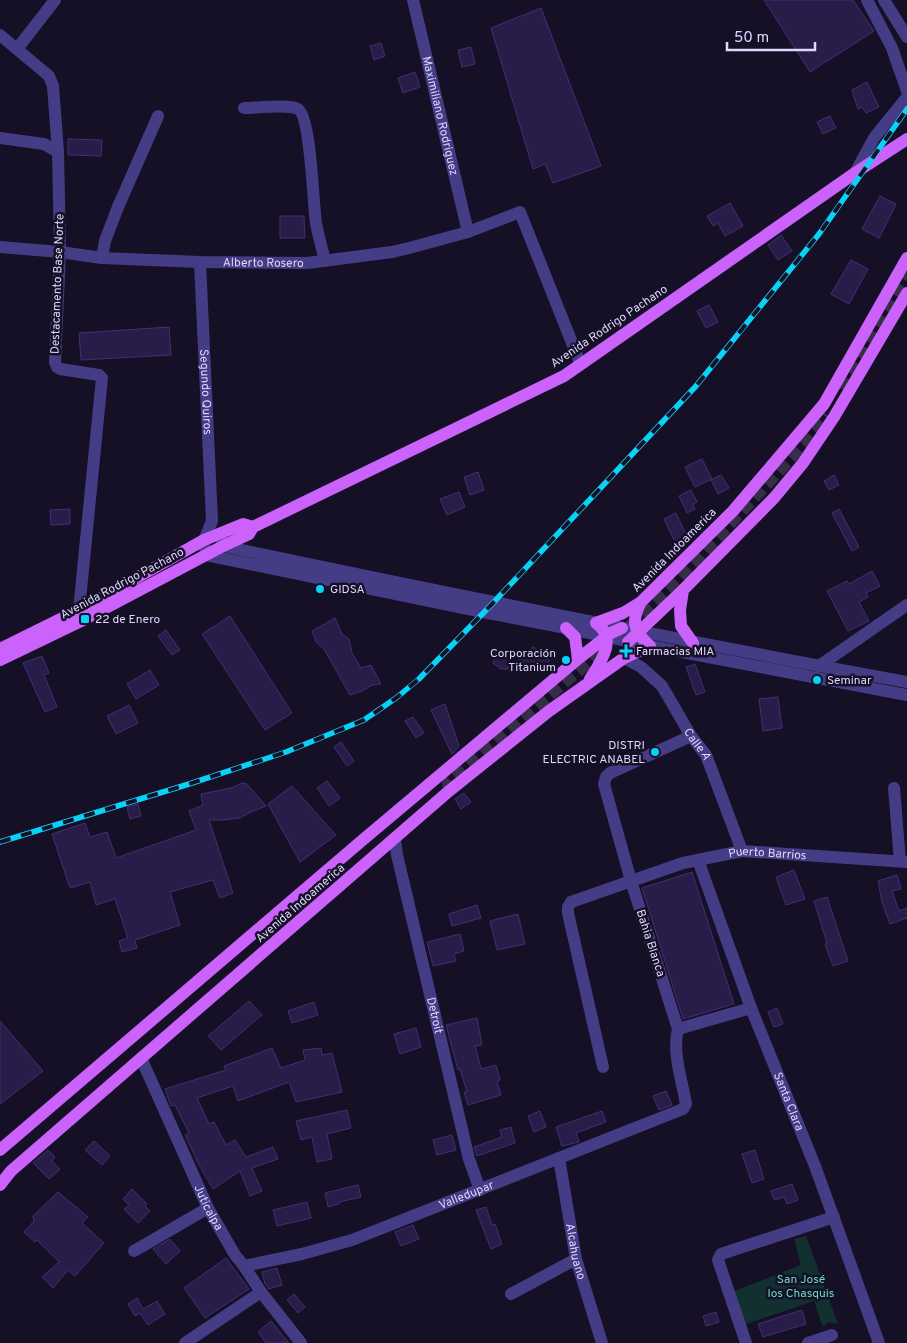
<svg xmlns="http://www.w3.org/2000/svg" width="907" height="1343" font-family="Overpass,sans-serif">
<rect width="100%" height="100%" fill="#161027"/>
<!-- green -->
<path fill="#133031" d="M806 1236 838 1324 828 1322 823 1327 814 1301 743 1325 732 1292 801 1265 794 1239Z"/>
<!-- building -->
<path fill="#281d48" stroke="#412f73" d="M764 0H853L874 31 810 72Z
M541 8 601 166 553 183 545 164 533 169 491 28Z
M381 43 385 56 374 60 370 46Z
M471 47 475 64 462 67 458 50Z
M415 72 420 87 403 93 398 78Z
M867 82 879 107 866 113 862 107 858 109 852 90Z
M830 116 836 128 823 134 817 122Z
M68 139 102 140 101 156 68 155Z
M880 196 896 204 879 238 862 229Z
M730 203 743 226 725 236 718 223 713 226 707 216Z
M280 216H304L305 238H280Z
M781 235 792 251 778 260 768 245Z
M851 260 868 269 849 304 831 294Z
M709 305 718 322 706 328 697 311Z
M169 327 171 355 81 360 79 333Z
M702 459 712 479 695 487 685 467Z
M478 472 484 490 470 495 464 477Z
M721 475 729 488 718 494 711 480Z
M834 475 839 485 829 490 824 481Z
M691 490 697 502 693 504 695 509 687 513 679 496Z
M459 492 465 507 447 515 440 499Z
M70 509V524L51 525 50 510Z
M839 509 859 547 852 551 832 513Z
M676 513 687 536 675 542 664 519Z
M872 571 880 586 866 593 868 597 859 602 869 621 848 631 827 591 847 581 849 584Z
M230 616 292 713 265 730 202 634Z
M335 618 342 634 349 639 352 653 361 668 371 665 381 684 372 685 362 691 350 695 324 649 316 642 312 631Z
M166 630 180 650 172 655 158 636Z
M533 647 552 658 537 673 517 658Z
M502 650 512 655 508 669H501L493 663 495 655Z
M42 656 49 673 44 675 57 707 45 712 23 663Z
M695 664 705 692 696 695 686 667Z
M150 670 159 685 136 699 127 684Z
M778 697 782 728 763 731 759 699Z
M445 704 459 746 452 754 431 710Z
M129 705 138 723 116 734 107 716Z
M413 717 424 733 416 738 405 721Z
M341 742 354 761 347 766 334 747Z
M327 781 340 798 329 806 317 788Z
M242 783 247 784 266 806 251 812 240 818 223 820H209L233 893 220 898 213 880 170 892 180 925 135 940 137 948 122 952 119 941 128 938 115 899 96 905 90 882 70 888 52 834 85 823 90 837 107 832 116 858 196 830 189 811 203 805 201 794 231 788Z
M292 786 336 835 300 862 268 804Z
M464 793 471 802 461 809 455 799Z
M138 804 141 816 130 819 127 807Z
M794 870 805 899 786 905 776 877Z
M692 872 734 1004 683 1019 642 888Z
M897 875 901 889 892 891 899 911 907 908V918L890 924 882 902 878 881Z
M827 897 848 961 833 966 825 944 827 943 814 901Z
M477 905 481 918 452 926 449 914Z
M518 914 525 944 497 950 490 921Z
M460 934 464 951 454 954 456 961 433 966 427 942Z
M249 1001 262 1015 221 1050 208 1036Z
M314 1002 318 1015 292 1023 288 1011Z
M777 1008 783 1024 774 1027 768 1012Z
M477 1018 482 1045 475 1046 481 1069 496 1065 500 1080 497 1081 501 1095 468 1105 464 1092H467L460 1069 458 1070 446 1025Z
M0 1021 43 1071 0 1104Z
M416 1028 421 1047 400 1054 394 1034Z
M272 1048 281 1068 305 1060 303 1050 321 1048 322 1055 332 1053 342 1092 296 1102 289 1082 238 1101 233 1086 197 1098 209 1124 214 1122 226 1145 235 1140 246 1157 273 1147 278 1159 252 1168 262 1191 250 1196 240 1171 213 1189 199 1165 185 1135 189 1133 175 1105 171 1106 165 1089 226 1070 224 1066Z
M666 1091 672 1105 659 1110 653 1096Z
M347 1110 351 1128 327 1134 332 1159 317 1162 312 1137 301 1140 296 1121Z
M540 1111 546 1127 534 1132 528 1116Z
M602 1111 606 1122 576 1133 579 1142 562 1146 556 1127Z
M511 1127 515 1143 477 1156 474 1147 502 1137 500 1130Z
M452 1135 456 1150 437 1155 433 1140Z
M94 1141 110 1156 102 1165 85 1150Z
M48 1150 55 1157 52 1161 60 1169 49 1179 33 1163Z
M755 1150 764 1179 752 1183 742 1154Z
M792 1184 798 1200 787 1204 784 1197 774 1200 771 1191Z
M358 1185 361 1197 339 1202V1204L328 1207 325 1193Z
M132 1189 147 1204 145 1206 150 1211 138 1223 124 1209 129 1205 123 1199Z
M58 1192 88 1217 82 1223 104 1243 75 1276 68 1270 53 1288 42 1277 59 1262 37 1240 35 1242 24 1232 34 1221 33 1216Z
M307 1202 311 1218 277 1226 273 1210Z
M486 1207 492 1225 495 1224 502 1244 491 1249 476 1210Z
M413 1225 419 1239 401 1246 395 1232Z
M170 1239 180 1251 166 1264 153 1249Z
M226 1258 249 1289 205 1318 184 1288Z
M277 1268 282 1285 269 1289 265 1284 262 1272Z
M294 1294 305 1307 298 1313 287 1300Z
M137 1298 143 1309 157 1301 165 1314 148 1325 140 1313 135 1316 128 1304Z
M802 1310 806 1324 763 1337 758 1324Z
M716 1312 719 1322 706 1326 703 1316Z
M271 1321 289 1343H266L258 1332Z"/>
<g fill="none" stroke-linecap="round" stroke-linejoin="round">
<!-- primary-tunnel -->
<path stroke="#342e47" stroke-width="12" stroke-dasharray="12 6" stroke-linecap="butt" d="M840 388 907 273
M629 627 679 579 829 417
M449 791 448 781 609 645"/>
<!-- minor -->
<g stroke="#443d85" stroke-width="12">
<path id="s1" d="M413 0 468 232"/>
<path d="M867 0 892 48 907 91"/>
<path d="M884 0 907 37"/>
<path d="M0 35 49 76 53 86 58 152 60 252 55 362 57 367 60 369 99 375 102 378 79 610"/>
<path d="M17 49 55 0"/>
<path d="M244 108C256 108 288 104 298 109 311 117 313 204 316 223 318 235 322 248 325 261"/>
<path d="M0 138 44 144 58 152"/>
<path d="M855 173 874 138 907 97"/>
<path id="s2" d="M0 247 60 252 102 258 200 262 307 263 392 252 409 248 468 232 520 212 580 363"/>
<path d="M102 258 105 241 118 207 158 116"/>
<path id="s3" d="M200 262 212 521 204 540"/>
<path id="s4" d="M624 658 641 667 662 686 691 736 706 755 742 851"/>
<path d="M819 666 907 605"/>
<path d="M894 788 900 861"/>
<path id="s5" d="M395 839 397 855 469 1159 480 1190"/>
<path id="s6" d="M698 860 751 1008 815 1166 879 1343"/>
<path d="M678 1029 751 1008"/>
<path id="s7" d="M141 1058 208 1208 235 1255 244 1266 261 1292 301 1343"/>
<path id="s8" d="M603 1067 568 913V907L571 902 683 863 742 851 907 862"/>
<path id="s9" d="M559 1158 576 1259 602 1343"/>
<path d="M134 1251 208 1208"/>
<path id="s10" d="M244 1266 302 1254 352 1240 683 1109 686 1104C682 1080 672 1053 678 1029L631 881 604 784 606 777 610 773 691 736"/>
<path d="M511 1294 576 1259"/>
<path d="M185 1343 261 1292"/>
<path d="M746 1343 718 1260 721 1254 834 1217"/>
<path d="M808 1343 832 1335"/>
</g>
<!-- tertiary -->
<path stroke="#443d85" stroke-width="12" d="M204 540 206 555 483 612 566 628 650 646 907 695
M222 541 223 546C451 594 678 640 907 682"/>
<!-- primary -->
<path stroke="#cb62fb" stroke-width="12" d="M683 590 680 610 681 626 693 643
M596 623 623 613 641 602
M566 628 575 637 578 659
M628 642 683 590 774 498 803 463 834 417 907 293
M0 649 79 610 204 540 243 524 253 527
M0 660 85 619 223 546 249 534 253 527 564 376 855 173 907 139
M590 679C601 662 618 638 596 623
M0 1150 365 838 578 659 611 633 622 628
M0 1185 11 1171 449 791 549 711 624 658 650 646C633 631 631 621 641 602L733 511 824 404 907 258"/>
<defs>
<path id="rail" d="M0 842 189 784 286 752 364 720 396 698 419 679 493 603 696 386 819 234 907 109"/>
</defs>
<!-- rail casing -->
<use href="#rail" stroke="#09d2f9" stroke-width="5.5"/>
<!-- rail -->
<use href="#rail" stroke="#161027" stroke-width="4" stroke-dasharray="11" stroke-linecap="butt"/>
</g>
<!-- markers -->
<g fill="#09d2f9" stroke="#161027" stroke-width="2">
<circle cx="320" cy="589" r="5"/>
<rect x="80" y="614" width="10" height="10" rx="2.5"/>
<path d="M623.5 643.5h5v5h5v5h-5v5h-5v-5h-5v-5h5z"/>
<circle cx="566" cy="660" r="5"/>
<circle cx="817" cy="680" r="5"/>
<circle cx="655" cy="752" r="5"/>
</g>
<g text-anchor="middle" stroke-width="5" stroke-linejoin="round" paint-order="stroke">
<!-- street labels -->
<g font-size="12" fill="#ded7fe" stroke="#161027">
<text dy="4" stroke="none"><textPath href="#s1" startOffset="119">Maximiliano Rodriguez</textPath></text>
<text dy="4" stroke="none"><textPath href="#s2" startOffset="264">Alberto Rosero</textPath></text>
<text transform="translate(57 284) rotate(-88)" y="4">Destacamento Base Norte</text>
<text transform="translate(609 326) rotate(-34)" y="4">Avenida Rodrigo Pachano</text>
<text dy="4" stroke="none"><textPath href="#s3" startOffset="130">Segundo Quiros</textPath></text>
<text transform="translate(674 550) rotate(-45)" y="4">Avenida Indoamerica</text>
<text transform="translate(122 583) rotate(-28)" y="4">Avenida Rodrigo Pachano</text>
<text dy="4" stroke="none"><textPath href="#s4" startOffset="116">Calle A</textPath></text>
<text dy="4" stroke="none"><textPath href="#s8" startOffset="374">Puerto Barrios</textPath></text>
<text transform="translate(300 903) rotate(-41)" y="4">Avenida Indoamerica</text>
<text transform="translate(651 943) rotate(72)" y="4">Bahia Blanca</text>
<text dy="4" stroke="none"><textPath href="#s5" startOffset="181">Detroit</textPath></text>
<text dy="4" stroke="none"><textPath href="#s6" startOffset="258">Santa Clara</textPath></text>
<text dy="4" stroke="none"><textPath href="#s10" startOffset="234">Valledupar</textPath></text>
<text dy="4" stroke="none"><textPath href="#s7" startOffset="164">Juticalpa</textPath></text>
<text dy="4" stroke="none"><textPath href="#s9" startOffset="95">Alcahuano</textPath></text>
</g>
<!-- poi labels -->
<g font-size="12" fill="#ded7fe" stroke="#161027" text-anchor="start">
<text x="330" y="593">GIDSA</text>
<text x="95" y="623">22 de Enero</text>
<text x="636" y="655">Farmacias MIA</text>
<text x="556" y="657" text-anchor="end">Corporación<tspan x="556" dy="14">Titanium</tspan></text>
<text x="827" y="684">Seminar</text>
<text x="645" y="749" text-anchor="end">DISTRI<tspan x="645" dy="14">ELECTRIC ANABEL</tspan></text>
</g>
<!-- park labels -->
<g font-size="12" fill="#64ddc6" stroke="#161027">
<text x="801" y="1283">San José<tspan x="801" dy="14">los Chasquis</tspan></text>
</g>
</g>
<!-- scale -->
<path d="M727 42v8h88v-8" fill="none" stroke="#ded7fe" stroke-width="2.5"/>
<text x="734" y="42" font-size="15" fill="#ded7fe" stroke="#161027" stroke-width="4" paint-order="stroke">50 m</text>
</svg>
